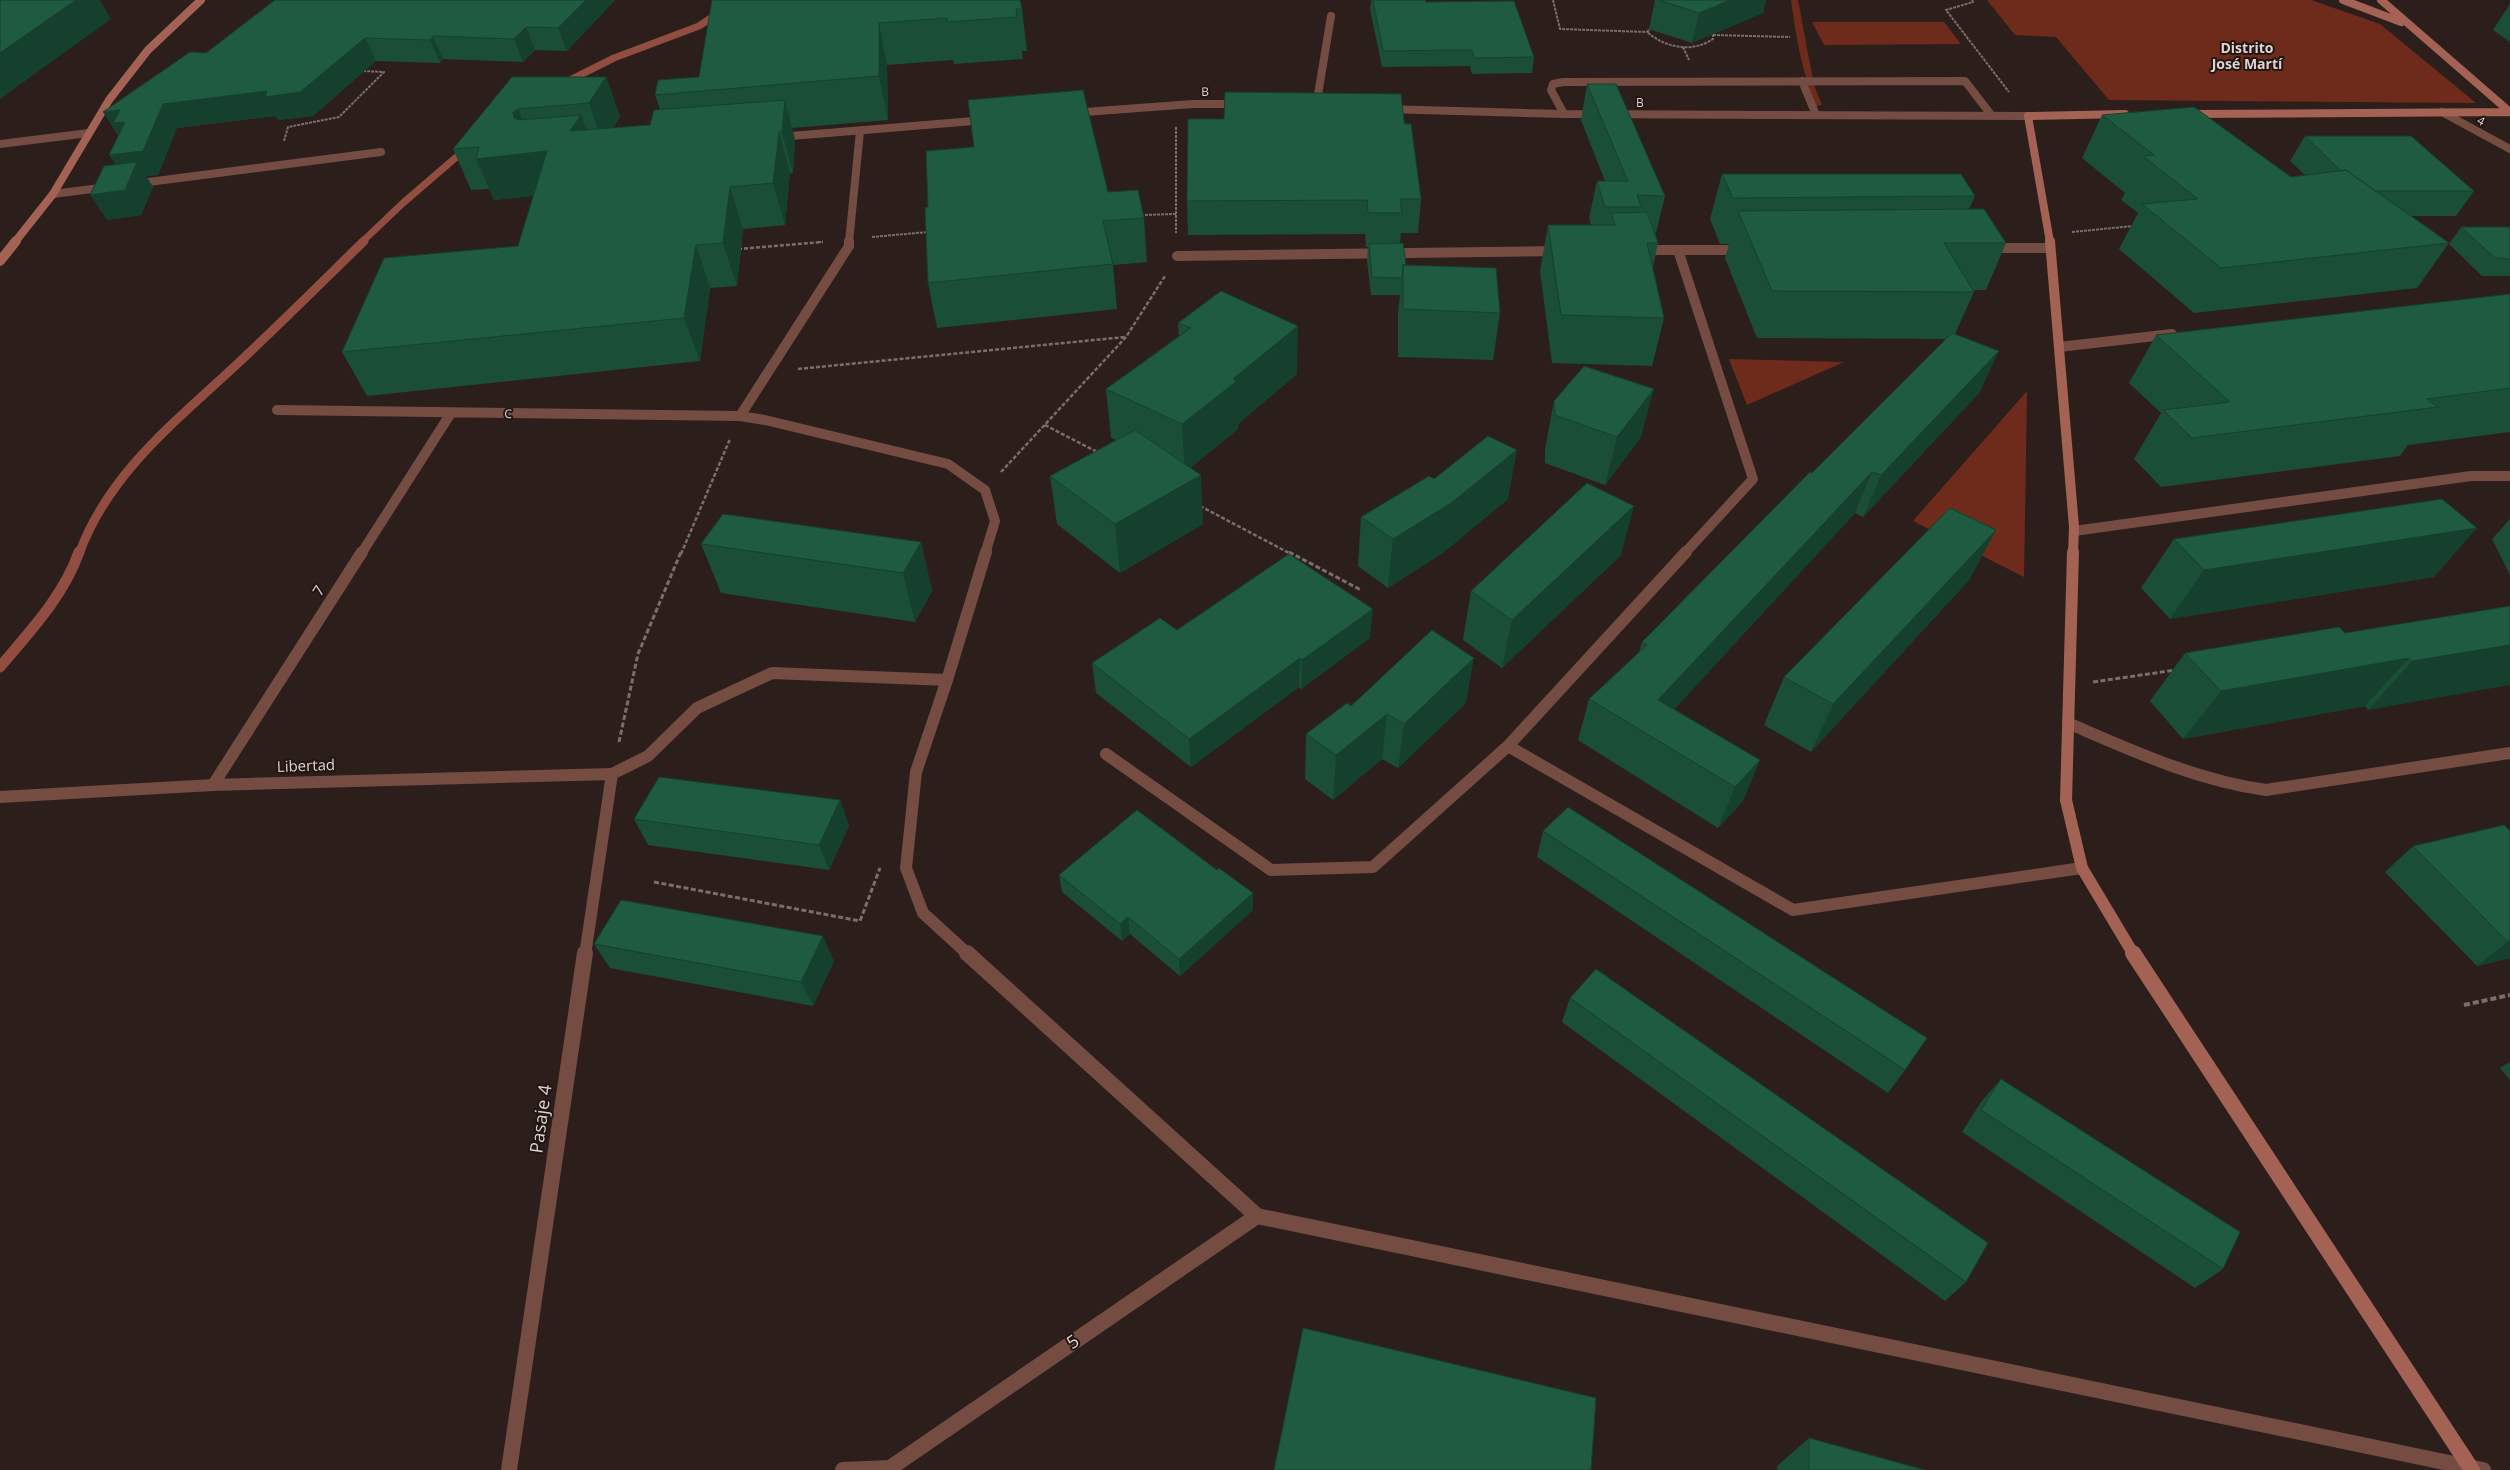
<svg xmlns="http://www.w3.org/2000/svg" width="2510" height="1470" font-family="'Open Sans',sans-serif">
<rect width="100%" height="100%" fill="#2c1e1b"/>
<!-- green -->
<path fill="#6e2b1c" d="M1791 0H1798L1814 85 1822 105 1816 106C1802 72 1796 37 1791 0Z
M1987 0H2311L2380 24 2476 103 2109 100 2056 37 2015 35Z
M1812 22H1944L1961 44 1824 45Z
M1729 359 1844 362 1747 405Z
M2027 391 2024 577 1913 521Z"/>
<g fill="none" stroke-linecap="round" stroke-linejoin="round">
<!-- stream-far2 -->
<path stroke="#914d3f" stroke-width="7" d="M562 84 614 58 699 26 738 0
M362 242 403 203 468 147"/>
<!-- stream-far1 -->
<path stroke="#914d3f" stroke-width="9" d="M79 554C108 474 175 422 235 366 279 325 321 283 364 241"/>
<!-- stream -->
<path stroke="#914d3f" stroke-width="11" d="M0 667C30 631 63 597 79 552"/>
<!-- path-far3 -->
<path stroke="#7a6e6c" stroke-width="2" stroke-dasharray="3 1" stroke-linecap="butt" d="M1553 0 1560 29 1647 32
M1972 0 1973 2 1946 10 2009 92
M1676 20 1704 27 1713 35V39C1692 53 1666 48 1647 32L1655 24Z
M1713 35 1790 37
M1683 47 1689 60
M1176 127V214
M284 141 288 127 339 117 384 72 362 71
M1141 215 1176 214V233
M2072 232 2133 226
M872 237 928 232
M818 242H823"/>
<!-- path-far2 -->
<path stroke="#7a6e6c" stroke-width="2.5" stroke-dasharray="4 2" stroke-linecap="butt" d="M738 249 823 242
M798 369 1125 337
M1045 425 1099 453
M1001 472 1126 337 1165 276
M1200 506 1291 554
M681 554 730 439"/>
<!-- path-far1 -->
<path stroke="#7a6e6c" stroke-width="3" stroke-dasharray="5 2.5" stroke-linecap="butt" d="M1289 552 1361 590
M2093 682 2176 670
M619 742 638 654 681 552
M654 882 860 921 880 868"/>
<!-- path -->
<path stroke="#7a6e6c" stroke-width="4" stroke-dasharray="6 3" stroke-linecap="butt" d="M2464 1005 2510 995"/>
<!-- lane-far1 -->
<path stroke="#754c42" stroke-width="8" d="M1802 81 1816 115
M1316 107 1331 16
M1564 114 1551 90 1553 84 1563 82 1965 81 1992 116
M0 144 89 133"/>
<!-- lane -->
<path stroke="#754c42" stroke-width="12" d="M612 774 648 756 697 708 772 673 947 680"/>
<!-- street-far3 -->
<path stroke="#754c42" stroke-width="8" d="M1385 109 1564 114 2028 116
M2442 112 2510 149
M1071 113 1193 104H1240
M779 137 986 120
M133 184 381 152
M53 194 108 187
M849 242 860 131"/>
<!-- street-far2 -->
<path stroke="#754c42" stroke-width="10" d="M1987 248H2050
M1640 250H1745
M1678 250 1753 479 1684 554
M1177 256 1560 251
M2059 347 2172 334
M277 410 740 416 765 420 948 464 985 490 995 521 985 554
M740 416 849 246V241
M2074 531 2471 476H2510
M361 554 451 413"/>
<!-- street-far1 -->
<path stroke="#754c42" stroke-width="12" d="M2068 723C2133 751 2195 780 2266 790L2510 753
M1508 746 1793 910 2082 868
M1106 754 1271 870 1373 867 1508 746 1686 552
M213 785 362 552
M0 797 213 785 612 774 585 955
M969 955 923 913 906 868 916 772 947 680 986 552"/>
<!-- street -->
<path stroke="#754c42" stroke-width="16" d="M967 953 1257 1216 2483 1470
M509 1470 585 953
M843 1470 890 1468 1257 1216"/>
<!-- secondary-far3 -->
<path stroke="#a36253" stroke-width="8" d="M2343 0 2401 22
M2381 0 2510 112
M2188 114 2510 112
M15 242 53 194 109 100 148 50 201 0
M2050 242 2028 116 2125 114"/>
<!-- secondary-far2 -->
<path stroke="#a36253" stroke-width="10" d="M2050 241 2074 527 2073 554
M0 261 16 241"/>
<!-- secondary-far1 -->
<path stroke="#a36253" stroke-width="12" d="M2073 552 2066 800 2082 868 2134 955"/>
<!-- secondary -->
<path stroke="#a36253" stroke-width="16" d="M2133 953 2472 1470"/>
</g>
<!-- wall -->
<path fill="#1a4e37" d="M275 0H615L567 51 535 50 523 62 443 59 440 63 376 61 313 116 278 120 275 116 177 128 158 175 146 176 153 187 141 215 107 220 116 165 118 136 206 53Z
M712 0 1022 9 1027 51H1022L1023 59 954 64 953 60 887 65 888 120 792 128 795 140 793 173H790L785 225 743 229 737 286 710 288 700 361 367 396 342 352 518 246 533 196 494 200 489 189 471 190 453 149 512 77H606L620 117 613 128 650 125 660 109 655 95 699 77Z
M1371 0H1425L1426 2 1534 57 1532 73 1472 74 1470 66 1382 67 1370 9Z
M1655 0H1766L1763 13 1692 43 1649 29Z
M2510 4V42L2493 30Z
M1587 84 1665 196 1656 233H1655L1658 243 1653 267 1664 318 1652 366 1552 363 1540 271 1548 225H1591L1589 218 1597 181H1605L1581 120Z
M2102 115 2291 177 2305 175 2290 161 2305 136 2474 191 2456 216H2411L2449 243 2417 288 2194 313 2119 249 2138 213 2121 200 2125 193 2082 158Z
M1404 120 1421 199 1418 233H1401L1400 243 1406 265 1500 313 1493 360 1398 357V312L1400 295H1371L1367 261 1368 247H1366L1365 234 1188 235 1187 201Z
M1722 174 1975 196 1969 209 2006 243 1986 290H1973L1974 292 1955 334 1980 392 1863 517 1855 513 1674 709 1760 760 1743 801 1718 828 1578 740 1589 699 1639 652 1642 642 1946 339 1757 338 1725 258 1729 244H1720L1710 219Z
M1108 192 1144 218 1147 262 1113 265 1117 309 937 328 928 283Z
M2461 227H2510V276H2482L2449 244Z
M1221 291 1297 374 1238 424V429L1190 468 1203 524 1120 573 1057 524 1050 476 1116 440 1111 438 1106 389 1179 336 1178 323Z
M2510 294V432L2408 445 2400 456 2161 487 2134 459 2161 413 2129 383 2156 335Z
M1554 401 1641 437 1605 485 1545 463V449Z
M1434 479 1508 499 1444 552 1388 588 1358 566 1361 517Z
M2510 519V575L2492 539Z
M2174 539 2434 577 2170 619 2141 588Z
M921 542 932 591 915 622 721 593 701 544Z
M1621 555 1502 668 1463 640 1471 591Z
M1970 579 1811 752 1764 725 1784 677Z
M2510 606 2368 710 2365 706 2183 739 2150 701 2185 653 2345 633Z
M1370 638 1301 689 1299 687 1191 767 1096 693 1092 663Z
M1466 703 1398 768 1382 759 1333 800 1305 779 1306 734 1351 706Z
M840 800 849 826 829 870 648 845 634 819Z
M1543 831 1905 1070 1888 1093 1537 857Z
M2510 831V958L2477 966 2385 872 2413 846Z
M1217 870 1253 893V910L1180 976 1130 934 1122 941 1062 892 1059 875Z
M594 944 834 961 813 1006 610 968Z
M1570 998 1966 1282 1945 1301 1562 1022Z
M2510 1062V1080L2500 1068Z
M2001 1079 2223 1269 2195 1288 1962 1132 1981 1102Z
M1809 1438 1925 1470H1777V1466Z"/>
<!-- shaded-wall -->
<path fill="#15402d" d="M76 0H100L111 19 0 99V53Z
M586 0H615L567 51 558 28Z
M1730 0H1766L1763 13 1692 43 1699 13Z
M879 23 887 65 888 120 879 76Z
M526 27 535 50 523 62 514 39Z
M433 36 443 59 440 63 430 40Z
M365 38 376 61 313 116 278 120 275 116 177 128 158 175 146 176 153 187 141 215 107 220 90 195 125 179 109 155 163 104Z
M606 77 620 117 603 144 589 103Z
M785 100 795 140 793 173 782 132Z
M518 109 535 149 547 151 563 193 494 200 476 159 514 118 513 112Z
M120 110 133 134 118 136 103 112Z
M581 115 596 156 570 131Z
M779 132 790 173 785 225 773 183Z
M730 187 743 229 737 286 723 243Z
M696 245 710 288 700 361 684 318Z
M1298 326 1297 374 1238 424V429L1185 472 1182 424 1233 379Z
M1999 351 1980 392 1863 517 1881 475Z
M1654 389 1641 437 1605 485 1617 437Z
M1517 450 1508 499 1444 552 1388 588 1393 539Z
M1872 472 1855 513 1650 736 1658 700Z
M1201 475 1203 524 1120 573 1115 524Z
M1634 506 1621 555 1502 668 1512 620Z
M2477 528 2434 577 2170 619 2204 570Z
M1996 530 1970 579 1811 752 1833 704Z
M921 542 932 591 915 622 903 573Z
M1373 609 1370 638 1301 689 1302 660Z
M2510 645V685L2368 710 2412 661Z
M1300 658 1299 687 1191 767 1189 739Z
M1474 658 1466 703 1398 768 1404 724Z
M2409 658 2365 706 2183 739 2221 691Z
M1387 714 1382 759 1333 800 1336 755Z
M1760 760 1743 801 1718 828 1735 787Z
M840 800 849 826 829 870 819 845Z
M1253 893V910L1180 976 1179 959Z
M1128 917 1130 934 1122 941 1120 924Z
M823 936 834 961 813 1006 801 982Z
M2510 941V958L2477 966 2508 942Z"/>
<!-- building -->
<path fill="#1e5b40" stroke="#15402d" d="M0 0H76L0 53Z
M275 0H586L558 28 526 27 514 39 433 36 430 40 365 38 300 92 265 97 267 91 163 104 143 151 109 155 125 122 113 123 120 110 103 112 190 52 206 53Z
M712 0H1020L1022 9H1016L1017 17 947 22V18L879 23V76L655 95 658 80 699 77Z
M1373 0H1425L1426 2 1514 1 1534 57 1474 58 1472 50 1383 51Z
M1659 0H1730L1699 13Z
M512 77H606L589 103 518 109 513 112 514 118 519 120 581 115 570 131 650 125 654 110 785 100 782 132H779L773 183 730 187 723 243 696 245 684 318 342 352 384 258 518 246 547 151 476 159 479 147 453 149Z
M1587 84H1616L1665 196 1637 195 1641 207H1605L1597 181H1628Z
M1083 90 1108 192 1138 190 1144 218 1103 221 1113 264 928 283 925 207H928L926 151 974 147 968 100Z
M1225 92 1401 94 1404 120 1405 124H1411L1421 199H1400L1402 213H1368L1367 200 1187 201 1188 119H1224Z
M2194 107 2291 177 2346 170 2449 243 2221 268 2142 204 2198 199 2143 156 2154 155 2102 115Z
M2305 136H2411L2474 191H2375L2346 170 2341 171Z
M137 162 125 190 90 195 104 166Z
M1722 174H1961L1975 196 1733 198Z
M1984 209 2006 243H1944L1974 292 1772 291 1738 211Z
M1647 212 1658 243H1647L1664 318 1561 315 1548 225H1615L1611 213Z
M2461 227H2510V259L2495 258Z
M1403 243 1406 265H1403L1402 278 1372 277 1369 244Z
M1403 265 1496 268 1500 313 1403 309Z
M1221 291 1298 326 1233 379 1237 381 1182 424 1106 389 1191 328 1178 323Z
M2510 294V388L2427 399 2438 407 2192 438 2163 410 2230 402 2156 335Z
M1952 333 1999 351 1881 475 1872 472 1658 700 1760 760 1735 787 1589 699 1647 645 1642 642 1810 472 1812 473Z
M1584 366 1654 389 1617 437 1555 415 1554 401Z
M1135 430 1201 475 1115 524 1050 476Z
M1488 436 1517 450 1451 503 1393 539 1361 517 1429 476 1434 479Z
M1587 483 1634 506 1512 620 1471 591Z
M2442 499 2477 528 2204 570 2174 539Z
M1950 508 1996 530 1833 704 1784 677Z
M723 514 921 542 903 573 701 544Z
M1289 554 1373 609 1302 660 1300 658 1189 739 1092 663 1160 618 1177 630Z
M2510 606V645L2412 661 2409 658 2221 691 2185 653 2339 627 2345 633Z
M1432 630 1474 658 1404 724 1387 714 1336 755 1306 734 1347 703 1351 706Z
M659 777 840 800 819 845 634 819Z
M1568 807 1927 1038 1905 1070 1543 831Z
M1137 810 1217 870 1219 868 1253 893 1179 959 1128 917 1120 924 1059 875Z
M2504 825 2510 831V941L2508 942 2413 846Z
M621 900 823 936 801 982 594 944Z
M1596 969 1988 1243 1966 1282 1570 998Z
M2001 1079 2240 1232 2223 1269 1981 1110Z
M1303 1328 1596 1398 1591 1470H1274Z
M1809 1438 1925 1470H1809Z"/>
<g text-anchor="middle" stroke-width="4" stroke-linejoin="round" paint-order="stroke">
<!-- far-street labels -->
<g font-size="12" fill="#ded4d2" stroke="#221512">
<text transform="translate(1205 92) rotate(-1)" y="4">B</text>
<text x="1640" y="107">B</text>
<text transform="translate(2481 121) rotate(28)" y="4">4</text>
<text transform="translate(508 414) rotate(1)" y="4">C</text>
</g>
<!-- far-neighbourhood labels -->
<g font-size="14" font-weight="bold" fill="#ded4d2" stroke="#221512">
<text x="2247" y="53">Distrito<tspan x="2247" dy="16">José Martí</tspan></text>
</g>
<!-- street labels -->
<g font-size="15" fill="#ded4d2" stroke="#221512">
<text transform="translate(319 591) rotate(-57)" y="5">7</text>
<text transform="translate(306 766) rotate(-2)" y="5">Libertad</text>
</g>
<!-- near-street labels -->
<g font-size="18" fill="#ded4d2" stroke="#221512">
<text transform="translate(541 1119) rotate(-82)" y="6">Pasaje 4</text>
<text transform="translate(1073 1342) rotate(-34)" y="6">5</text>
</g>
</g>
</svg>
